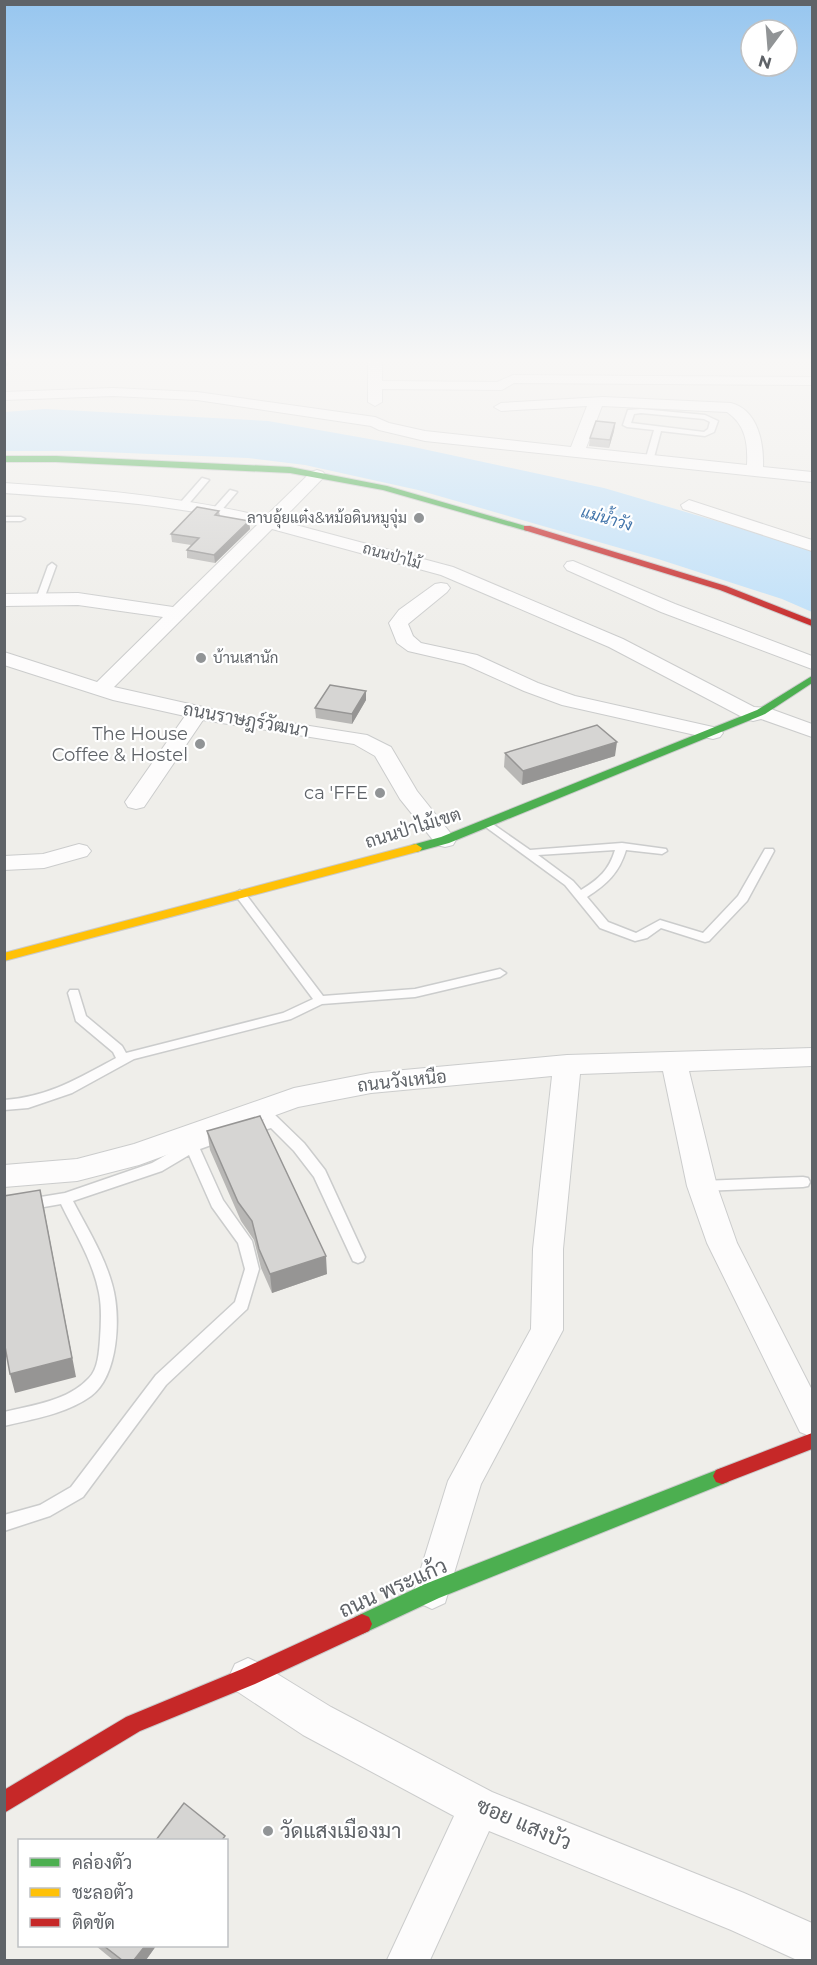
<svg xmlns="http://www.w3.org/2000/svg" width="817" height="1965" font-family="Montserrat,Sarabun,sans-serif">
<rect width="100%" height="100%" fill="#efeeea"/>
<!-- water -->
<path fill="#bfe0f9" d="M45 409 268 421 409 446 604 488 812 549V612L782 599 658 559 418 490 305 465 248 458 78 451H5V412Z"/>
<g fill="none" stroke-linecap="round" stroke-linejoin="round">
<defs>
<path id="lane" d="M641 409 705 415 718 421 714 432 705 436 661 431 653 461 649 463 645 461 654 430 627 427 623 425 628 410ZM641 413 704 419 710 422 708 429 704 432 631 423 634 414Z
M202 478 209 480 186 507H180V503Z
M230 490 237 492 220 512H214V508Z
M4 517H21L25 519 21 521H4Z
M52 563 56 566 44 599 37 601 36 599 48 566Z
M487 820 530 850 622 843 666 849 667 851 662 854 626 850C619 873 607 884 587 897L608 922 636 933 660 920 703 933 738 896 765 849H773L774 851 747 901 709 941 705 942 661 928 647 938 635 941 600 928 565 885 483 825 482 823ZM615 850C609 870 599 879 581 890L573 881 538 855Z
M240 890 244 892 323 996 415 989 500 969 506 973 500 977 415 997 322 1004 291 1019 134 1059 72 1093 28 1108 4 1110V1100C48 1097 79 1078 116 1058L113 1052 76 1021 68 993 70 990H78L86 1016 122 1046 126 1053 283 1013 313 999 236 896 234 894Z
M269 1112 274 1114 304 1143 325 1170 365 1257 363 1261 358 1263 353 1261 314 1177 294 1151 271 1128 249 1134 244 1132 242 1129 244 1126 264 1120 262 1117 264 1114Z
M223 1131 228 1133 230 1136 228 1139 200 1149 223 1200 252 1241 259 1269 247 1309 166 1385 83 1497 50 1516 4 1531V1515L40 1505 71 1487 156 1375 235 1302 245 1269 238 1243 212 1207 189 1155 162 1171 73 1201C87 1228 104 1255 112 1284 121 1315 119 1375 91 1396 66 1414 33 1419 4 1426V1412C33 1405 68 1401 89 1378 98 1369 99 1352 100 1339 101 1324 102 1308 99 1293 93 1261 75 1233 61 1204L4 1214V1203L65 1193 152 1163 187 1143Z
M803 1177 808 1178 810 1182 808 1186 803 1187 702 1191 697 1190 695 1186 697 1182 702 1181Z"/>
<path id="street" d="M368 358H382V381L497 382 513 375 812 377V385L514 383 502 390 382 389V402L375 406 368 402Z
M113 388 197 392 375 417 389 423 425 431 571 447 587 406 501 411 494 407 501 403 603 397 731 403C758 410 764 443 763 467L812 472V482L425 441 379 430 371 426 197 400 113 396 4 400V392ZM602 406 727 412C746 425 748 444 747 465L586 448Z
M317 470 323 472 325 475 323 478 281 521 453 567 623 639 754 707 768 708 812 724V737L761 719 753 721 746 719 609 647 441 575 272 529 114 687 234 714 367 735 391 747 417 791 456 840 453 845 445 847 437 845 400 799 375 756 354 744 203 720 144 807 136 809 128 807 125 802 185 716 113 700 4 665V652L97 682 163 617 78 605 4 606V594L78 593 173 607 257 525C174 504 90 499 4 493V483C93 489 179 496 265 517L311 472Z
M689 500 812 540V551L683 509 681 505Z
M573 561 675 604 812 656V669L661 612 567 570 564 566 567 562Z
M441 583 447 584 450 588 447 592 408 624 413 636 421 643 477 655 538 683 575 696 713 727 720 729 723 733 720 737 713 739 562 705 524 691 464 664 408 651 397 643 389 623 399 610 435 584Z
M79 844 87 846 91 851 87 856 44 868 4 870V856L43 854Z
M812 1048V1066L689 1071 717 1186 737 1243 812 1390V1437L800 1432 707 1243 687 1186 663 1071 580 1074 563 1249V1330L481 1484 445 1603 432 1609 419 1603 414 1591 448 1481 531 1329 533 1249 552 1076 371 1093 298 1107 139 1165 77 1181 4 1187V1165L77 1159 134 1144 294 1088 371 1073 567 1055Z
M248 1658 261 1664 331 1707 492 1792 744 1893 812 1923V1960H797L731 1930 489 1831 430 1960H387L454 1816 303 1735 235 1690 229 1677 235 1664Z"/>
<path id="fast" d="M4 358H10L8 365 4 367Z
M4 456H56L290 467 387 486 532 528 527 531 383 490 290 473 56 462H4Z
M812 676V683L765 714 449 843 416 852 410 848 412 845 441 837 757 710Z
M722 1468 728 1470 731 1476 728 1482 439 1598 362 1634 355 1631 352 1624 355 1617 425 1584Z"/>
<path id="slow" d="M416 844 422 848 420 851 4 961V953Z"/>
<path id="jam" d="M524 526H530L726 586 812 620V626L720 590 524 530Z
M812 1433V1449L722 1484 716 1482 713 1476 716 1470Z
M362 1614 369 1617 372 1624 369 1631 255 1684 140 1731 4 1813V1790L126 1717 242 1669Z"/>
</defs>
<!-- lane casing -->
<use href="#lane" stroke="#cbcccc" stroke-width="3"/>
<!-- street casing -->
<use href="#street" stroke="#cbcccc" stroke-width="2"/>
<!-- fast casing -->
<use href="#fast" stroke="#cacacb" stroke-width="2"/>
<!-- slow casing -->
<use href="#slow" stroke="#cacacb" stroke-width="2"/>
<!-- jam casing -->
<use href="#jam" stroke="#cacacb" stroke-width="2"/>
<!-- lane -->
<use href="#lane" fill="#fdfcfc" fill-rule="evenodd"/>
<!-- street -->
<use href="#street" fill="#fdfcfc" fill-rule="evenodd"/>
<!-- fast -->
<use href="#fast" fill="#4caf50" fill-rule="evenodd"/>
<!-- slow -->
<use href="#slow" fill="#ffc107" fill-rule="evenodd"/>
<!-- jam -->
<use href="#jam" fill="#c62828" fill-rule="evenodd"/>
</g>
<!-- wall -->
<path fill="#b8b7b5" d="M615 423 614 431 609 448 589 446 590 438Z
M219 511 220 516 249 521 250 529 215 563 187 558V550L191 545 172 542 171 534Z
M366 691V700L352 724 316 718 315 708Z
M505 753 615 756 522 785 504 767Z
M207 1131 327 1274 272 1293 261 1268 254 1240 241 1221 210 1150Z
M96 1946H156L146 1960H113Z"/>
<!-- shaded-wall -->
<path fill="#969594" d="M615 423 614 431 609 448 610 440Z
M249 521 250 529 215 563 214 555Z
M366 691V700L352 724V714Z
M617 742 615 756 522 785 523 771Z
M40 1190 44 1209 76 1377 15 1393 10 1374Z
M326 1256 327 1274 272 1293 270 1274Z
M145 1946H156L146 1960H134Z"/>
<!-- building -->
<path fill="#d6d5d3" stroke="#969594" stroke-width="1.5" d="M596 421 615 423 610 440 590 438Z
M197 507 219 511 215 515 249 521 214 555 187 550 199 538 171 534Z
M330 685 366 691 352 714 315 708Z
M597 725 617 742 523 771 505 753Z
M260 1116 326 1256 270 1274 259 1249 252 1221 238 1202 207 1131Z
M40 1190 72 1358 10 1374 4 1341V1196Z
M184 1803 225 1836 222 1840H156Z
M104 1946H145L134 1960H122Z"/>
<!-- sky -->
<linearGradient id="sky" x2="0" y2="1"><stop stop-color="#97c6ef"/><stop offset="0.57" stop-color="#f8f7f6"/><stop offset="1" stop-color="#f8f7f6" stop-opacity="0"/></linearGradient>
<rect width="817" height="633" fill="url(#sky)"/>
<!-- markers -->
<g fill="#919496" stroke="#fff" stroke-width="2">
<circle cx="419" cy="518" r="6"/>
<circle cx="201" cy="658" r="6"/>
<circle cx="200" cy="744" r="6"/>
<circle cx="380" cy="793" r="6"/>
<circle cx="268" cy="1831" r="6"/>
</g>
<g text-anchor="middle" stroke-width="4.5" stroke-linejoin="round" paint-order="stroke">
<!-- far-poi labels -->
<g font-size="15" fill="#5f6368" stroke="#fff" text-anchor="end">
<text x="407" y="523">ลาบอุ้ยแต๋ง&amp;หม้อดินหมูจุ่ม</text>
<text x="213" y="663" text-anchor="start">บ้านเสานัก</text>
</g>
<!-- far-street labels -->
<g font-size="15" fill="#5f6368" stroke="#fff">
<text transform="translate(392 556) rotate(16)" y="5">ถนนป่าไม้</text>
</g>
<!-- far-water labels -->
<g font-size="16" font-style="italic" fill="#4174aa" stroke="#fff">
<text transform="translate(607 518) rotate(16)" y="6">แม่น้ำวัง</text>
</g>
<!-- street labels -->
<g font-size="18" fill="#5f6368" stroke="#fff">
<text transform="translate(246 720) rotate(10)" y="6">ถนนราษฎร์วัฒนา</text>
<text transform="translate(413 828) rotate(-17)" y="6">ถนนป่าไม้เขต</text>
<text transform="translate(402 1081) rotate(-6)" y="6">ถนนวังเหนือ</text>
</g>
<!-- poi labels -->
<g font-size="18" fill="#5f6368" stroke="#fff" text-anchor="end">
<text x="188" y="740">The House<tspan x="188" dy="21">Coffee &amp; Hostel</tspan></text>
<text x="368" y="799">ca 'FFE</text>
</g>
<!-- near-street labels -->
<g font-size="21" fill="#5f6368" stroke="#fff">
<text transform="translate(393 1588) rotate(-24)" y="7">ถนน พระแก้ว</text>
<text transform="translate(524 1824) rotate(23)" y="7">ซอย แสงบัว</text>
</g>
<!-- near-poi labels -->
<g font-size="21" fill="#5f6368" stroke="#fff" text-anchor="start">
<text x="280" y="1838">วัดแสงเมืองมา</text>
</g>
</g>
<!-- border -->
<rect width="817" height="1965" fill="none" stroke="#5f6368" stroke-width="12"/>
<!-- legend -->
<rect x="18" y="1839" width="210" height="108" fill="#ffffff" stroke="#bfc1c3" stroke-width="1.5"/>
<rect x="30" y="1858" width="30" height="9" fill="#4caf50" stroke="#bfc1c3" stroke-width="1.5"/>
<text x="72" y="1869" font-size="18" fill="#5f6368">คล่องตัว</text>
<rect x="30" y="1888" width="30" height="9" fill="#ffc107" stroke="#bfc1c3" stroke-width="1.5"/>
<text x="72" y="1899" font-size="18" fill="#5f6368">ชะลอตัว</text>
<rect x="30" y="1918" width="30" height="9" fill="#c62828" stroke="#bfc1c3" stroke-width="1.5"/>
<text x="72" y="1929" font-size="18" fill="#5f6368">ติดขัด</text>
<!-- north arrow -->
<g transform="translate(769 48) rotate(196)"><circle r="28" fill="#ffffff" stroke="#bfc1c3" stroke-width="1.5"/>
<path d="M0-4.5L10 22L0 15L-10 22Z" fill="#919496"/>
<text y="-9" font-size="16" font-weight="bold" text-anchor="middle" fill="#5f6368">N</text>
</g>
</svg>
